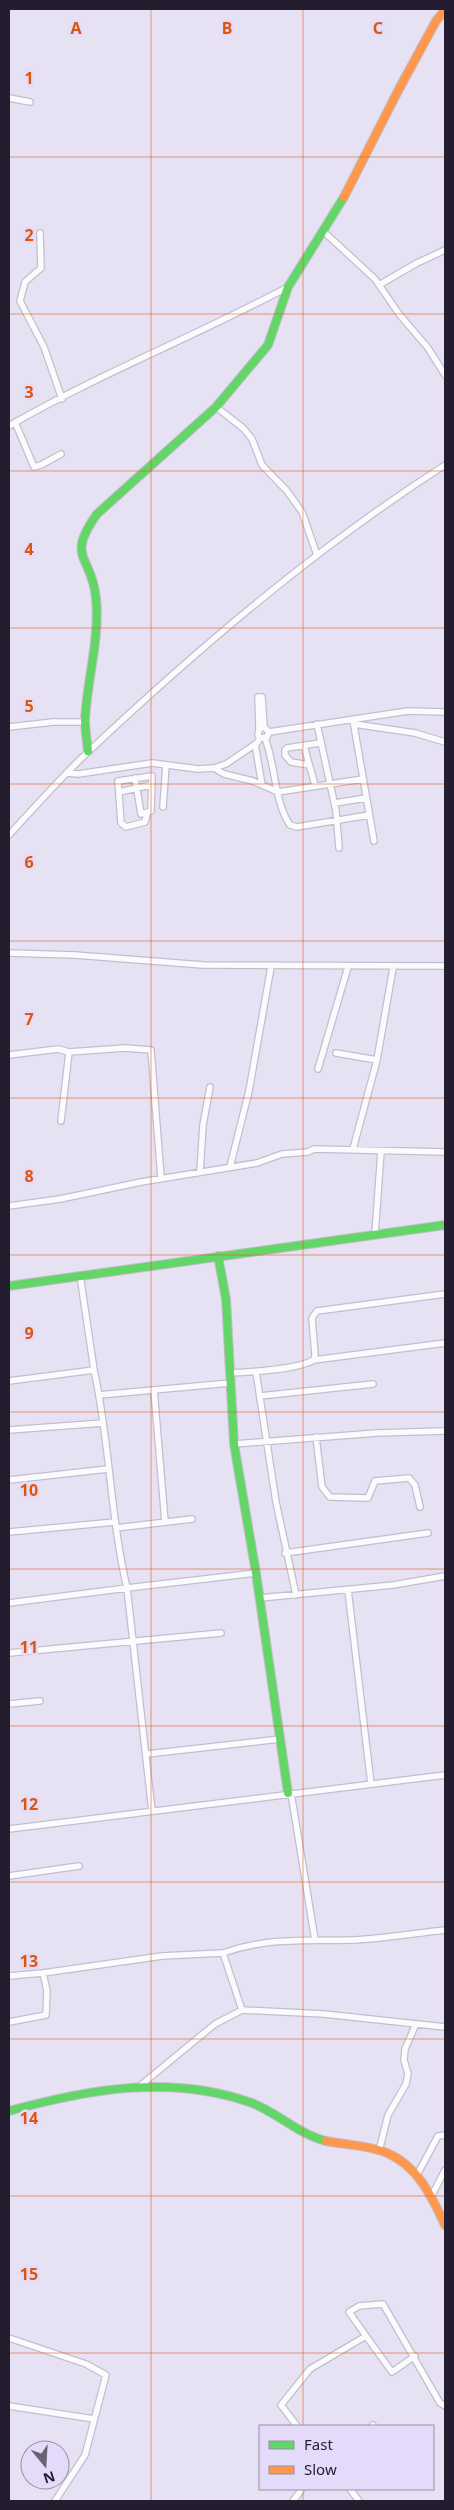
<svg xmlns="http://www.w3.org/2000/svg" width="454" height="2510" font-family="'Noto Sans',sans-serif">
<rect width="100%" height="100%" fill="#e7e2f3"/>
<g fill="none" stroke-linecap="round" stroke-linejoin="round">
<defs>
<path id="street" d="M9 98 30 102
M324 232 375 279 399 314 428 348 445 375
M40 233 41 268 25 282 20 301 44 347 62 399
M379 285 417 263 445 250
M216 407 243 428 252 439 262 465 287 491 302 512 317 555
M15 422 34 467 41 465 61 454
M9 426C99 374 196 336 288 287
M353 720 374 841
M317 724 336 811 339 848
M354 724 415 733 445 742
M9 727 53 722H85
M259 729 258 697H262L264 727
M269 732 408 711 445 712
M265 738C276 767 274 801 290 825L297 827 369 815
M255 744 262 785
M304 746 315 785
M285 755V750L287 748 320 743
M285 755 291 762 309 765
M214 768 224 774 253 781 278 792 363 779
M68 773 78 774 152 763 198 769 214 768 226 764 257 743 260 738 267 737 269 732 264 727 259 729 258 735 260 738
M135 778 141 814 151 811 152 776 118 781 121 823 126 827 145 822 147 814
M119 792 151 785
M335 803 366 798
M163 807 166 765
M9 835C35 807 61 777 89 751 200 647 317 547 445 465
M9 953 75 955 203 965 445 966
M336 1053 377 1060
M9 1055 58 1049 69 1052 125 1048 151 1050 161 1178
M318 1069 348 967
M61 1121 69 1052
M353 1149 377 1060 393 968
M230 1167 249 1091 271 967
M200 1172 203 1125 210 1087
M9 1206 60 1199 141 1182 257 1163 282 1154 308 1152 314 1149 445 1152
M375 1235 381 1151
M314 1360 445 1343
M94 1370C110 1442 110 1516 127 1588L256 1573
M256 1372 276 1502 296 1595
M229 1373C250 1372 296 1370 314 1360L315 1355 312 1318 317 1311 445 1294
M9 1381 94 1370 80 1275
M154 1390 165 1522
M99 1395 230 1383
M260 1396 373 1384
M9 1430 103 1423
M316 1437 322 1487 330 1497 368 1498 375 1481 409 1478 415 1485 420 1507
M234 1444 377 1433 445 1431
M9 1480 108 1469
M116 1528 192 1519
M9 1532 115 1522
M285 1553 428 1533
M348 1590 371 1784
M260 1598 393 1585 445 1576
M9 1603 127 1588 152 1811
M9 1653 221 1633
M9 1704 40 1701
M147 1754 280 1739
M291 1793 315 1940
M9 1829 445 1775
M9 1876 79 1866
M223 1953C268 1937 306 1941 353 1940 384 1939 415 1933 445 1930
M9 1976 43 1973
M9 2022 46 2015 47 1991 43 1973 162 1956 223 1953 242 2010
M141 2085 215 2024 242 2010 324 2014 445 2027
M379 2151 388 2115 406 2084 408 2074 404 2060 405 2049 416 2024
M417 2175 438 2136 445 2135
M431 2197 445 2170
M366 2336 392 2372 415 2356
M9 2338 86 2364 106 2375 85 2455 55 2501
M9 2406 94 2419
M297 2426 281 2405 310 2369 366 2336 349 2312 359 2306 383 2304 440 2403 445 2406
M372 2426 373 2425
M350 2489 359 2501
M293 2501 302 2489"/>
<path id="fast" d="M88 751C87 741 85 730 85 720 87 680 100 639 96 598 92 555 65 559 97 514L216 407 268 345 288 287 344 197
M218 1256 226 1299 234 1444 256 1573 288 1793
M9 1286 445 1225
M9 2111C89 2089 171 2074 252 2103 278 2113 298 2134 326 2141"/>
<path id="slow" d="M344 197 399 89 436 21 445 10
M326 2141C346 2145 368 2145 387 2153 418 2166 432 2197 445 2225"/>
</defs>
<!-- street casing -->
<use href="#street" stroke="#c3bece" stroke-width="8"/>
<!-- fast casing -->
<use href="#fast" stroke="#c3bece" stroke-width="10"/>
<!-- slow casing -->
<use href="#slow" stroke="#c3bece" stroke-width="10"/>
<!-- street -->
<use href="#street" stroke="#fbfbfd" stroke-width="5.5"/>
<!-- fast -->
<use href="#fast" stroke="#63d668" stroke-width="8"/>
<!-- slow -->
<use href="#slow" stroke="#ff974d" stroke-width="8"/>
</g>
<!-- grid -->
<path fill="none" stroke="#de560e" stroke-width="1" stroke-opacity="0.55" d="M151 9V2501M303 9V2426M9 157H445M9 314H445M9 471H445M9 628H445M9 784H445M9 941H445M9 1098H445M9 1255H445M9 1412H445M9 1569H445M9 1726H445M9 1882H445M9 2039H445M9 2196H445M9 2353H445M303 2489V2501"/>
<g font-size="16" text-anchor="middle" font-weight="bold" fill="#de560e" stroke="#e4dbfa" stroke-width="5" stroke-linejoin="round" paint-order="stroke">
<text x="76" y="34">A</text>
<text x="227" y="34">B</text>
<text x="378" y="34">C</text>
<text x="29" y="84">1</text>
<text x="29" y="241">2</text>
<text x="29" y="398">3</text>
<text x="29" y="555">4</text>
<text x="29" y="712">5</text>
<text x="29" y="868">6</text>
<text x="29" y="1025">7</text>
<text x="29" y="1182">8</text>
<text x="29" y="1339">9</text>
<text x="29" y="1496">10</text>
<text x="29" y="1653">11</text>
<text x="29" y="1810">12</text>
<text x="29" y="1967">13</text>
<text x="29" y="2124">14</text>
<text x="29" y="2280">15</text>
</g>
<!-- border -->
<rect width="454" height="2510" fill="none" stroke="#231d2f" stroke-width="20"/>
<!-- legend -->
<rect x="259" y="2425" width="175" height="65" fill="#e4dbfa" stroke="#978fa9"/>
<rect x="269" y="2441" width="25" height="8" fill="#63d668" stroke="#978fa9"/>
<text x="304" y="2450" font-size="15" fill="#231d2f">Fast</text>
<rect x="269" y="2466" width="25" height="8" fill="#ff974d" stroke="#978fa9"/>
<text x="304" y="2475" font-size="15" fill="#231d2f">Slow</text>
<!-- north arrow -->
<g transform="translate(45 2465) rotate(162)"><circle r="24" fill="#e4dbfa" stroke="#978fa9"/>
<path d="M0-4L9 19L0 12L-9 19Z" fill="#686274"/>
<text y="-8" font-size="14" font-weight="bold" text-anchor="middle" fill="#231d2f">N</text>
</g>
</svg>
